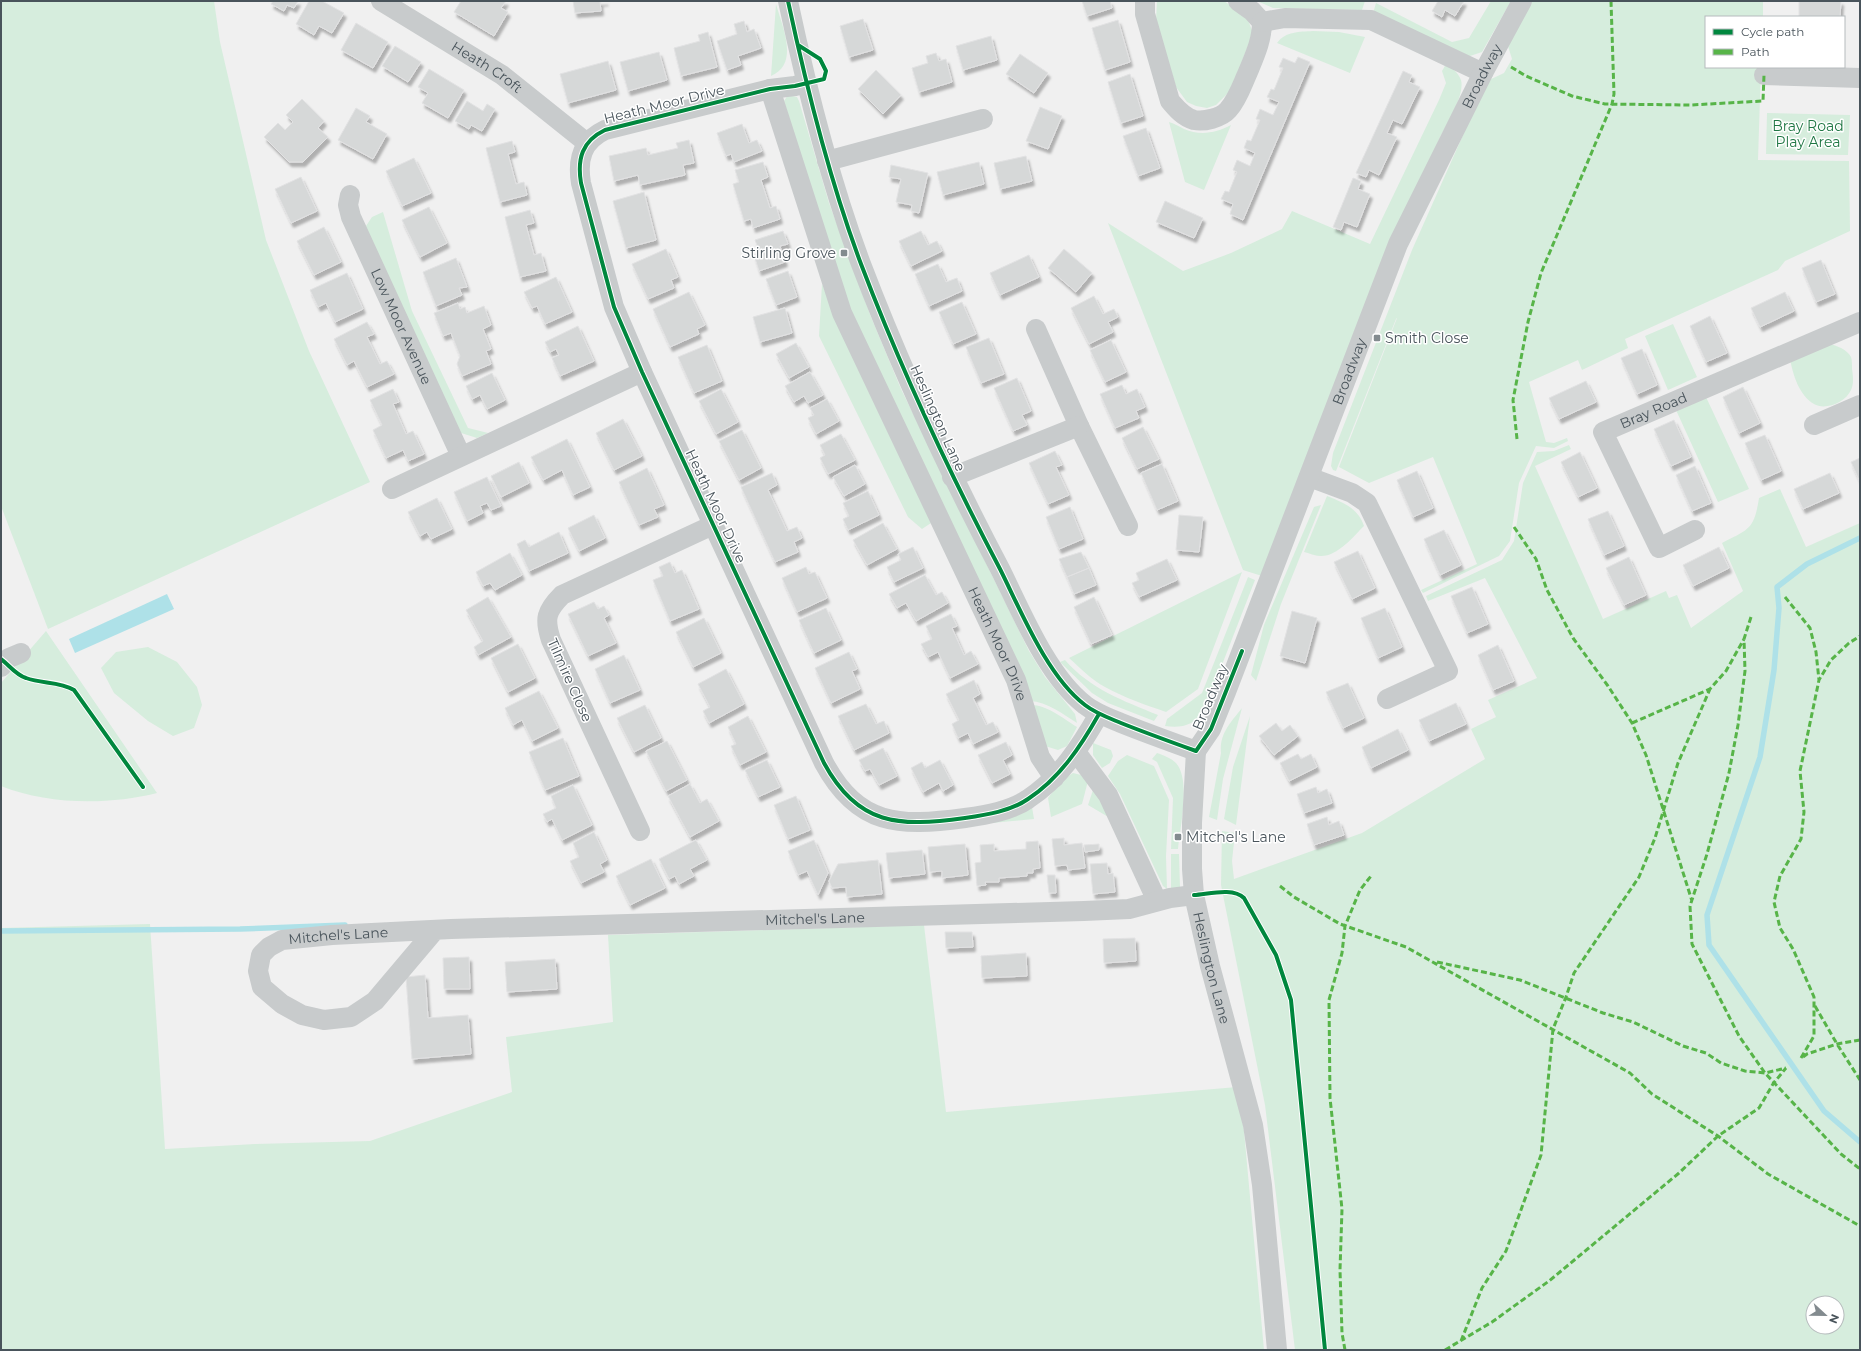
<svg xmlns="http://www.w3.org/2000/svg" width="1861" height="1351" font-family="Montserrat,sans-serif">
<defs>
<filter id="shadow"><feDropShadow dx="2.5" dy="4.5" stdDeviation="1" flood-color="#0004"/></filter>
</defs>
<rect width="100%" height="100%" fill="#f0f0f0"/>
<!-- green -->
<path fill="#d6eddd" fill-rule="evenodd" d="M1 1H214L220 42 266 240 309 351 370 482 48 629 1 506Z
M1157 1H1224L1244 15 1248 20 1253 33 1231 90 1216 105 1207 108 1196 106 1187 102 1176 87 1156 21Z
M1257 1H1365L1362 10 1273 8Z
M1491 1H1511L1482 52 1467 57 1372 17 1376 3 1452 42 1469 38Z
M1532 1H1763V17H1706V67H1761L1758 160 1849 161 1850 231 1785 261 1778 270 1625 339 1628 348 1582 370 1578 360 1529 382 1546 442 1554 443 1567 438 1568 441 1554 448 1536 446 1519 483 1510 541 1499 556 1423 593 1421 590 1477 564 1433 457 1369 483 1339 467 1397 318 1396 319 1336 471 1333 470 1331 466 1333 453 1412 250 1487 81 1504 73 1512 59 1507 43Z
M776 4C782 26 800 64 771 76Z
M1313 31 1339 32 1365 37 1350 73 1277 43C1286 31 1299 32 1313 31Z
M1446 64C1452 68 1458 72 1461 80 1465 95 1447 124 1440 137L1262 576 1243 570 1108 223 1183 271 1231 253 1282 229 1292 211 1370 244 1439 100 1446 83 1442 71Z
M788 95 797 97 799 101 829 203 871 317 901 389 1029 651 1045 677 1075 714 1077 723C1063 714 1047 702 1030 701L851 320 784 101Z
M1767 113 1850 115 1848 155 1766 154Z
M1169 122C1175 124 1179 126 1184 129 1200 136 1216 133 1231 125L1204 190 1185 182Z
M383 212 412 311 468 428 488 433 477 438 458 432 372 246 366 226 372 217Z
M822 284 846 343 931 523 922 529 908 517 819 336Z
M1673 324 1697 377 1668 390 1645 336Z
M1830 344C1837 346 1847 349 1851 357 1852 360 1852 365 1852 369 1853 375 1854 384 1851 390 1846 402 1825 411 1814 404 1799 395 1793 375 1790 359Z
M1706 397 1749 489 1718 502 1676 410Z
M1569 445 1571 449 1535 466 1603 619 1666 591 1669 598 1677 595 1691 628 1743 591 1722 543C1749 529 1754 530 1759 498L1780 489 1806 547 1860 523V1350H1295L1265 1105 1221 885 1222 831 1235 833 1232 861 1234 879 1362 833 1485 759 1471 729 1496 717 1488 700 1537 678 1485 578 1428 601 1426 596 1502 560 1514 541 1523 483 1537 452 1554 451ZM1813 1303H1837V1327H1813Z
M1327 496C1344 503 1358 508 1364 526 1353 537 1337 557 1320 556 1315 556 1309 553 1304 552Z
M1321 505 1281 604 1256 681 1251 675 1264 625 1314 507Z
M1242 572 1198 689 1166 712C1146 705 1125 698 1105 687 1092 680 1080 668 1069 658Z
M1248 577 1255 580 1204 711C1194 726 1181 728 1165 726L1167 719 1202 693Z
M46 631 157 793C109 805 48 805 1 786V683Z
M148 647 177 662 197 687 202 705 194 728 173 736 148 721 114 693 101 668 116 652Z
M1065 660C1090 689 1124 701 1158 715L1154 721 1108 703 1092 693 1060 662Z
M1031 705C1047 705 1064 719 1077 727L1067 746 1058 750 1045 746Z
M1242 708 1223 779 1217 820 1209 817 1221 753C1219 734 1231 722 1242 708Z
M1250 716 1236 825 1224 819 1233 767Z
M1093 743 1111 750 1113 756 1110 763 1102 768 1093 755Z
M1157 753C1163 755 1171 758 1176 763 1191 780 1180 827 1178 849H1171L1173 798 1157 762 1152 759Z
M1127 755 1154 766 1169 800 1166 856 1167 889 1163 886 1120 794 1108 776 1118 761Z
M1073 773 1081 775 1088 781 1082 804 1051 817 1048 798 1062 780Z
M1094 787 1110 818 1088 805Z
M1032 807 1034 819 992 823Z
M1171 854H1179L1180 888H1171Z
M150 924 165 1149 255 1144 370 1141 512 1092 506 1037 613 1022 608 935 924 925 946 1112 1237 1087 1244 1131 1264 1350H1V928Z"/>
<!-- water -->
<path fill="#aee1e8" d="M167 594 174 609 75 653 69 639Z"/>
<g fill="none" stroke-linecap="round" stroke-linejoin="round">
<!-- stream -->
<path stroke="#aee1e8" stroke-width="5.5" d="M1860 538 1807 564 1777 587 1779 608 1774 670 1760 757 1707 915 1709 945 1824 1111 1860 1142
M1 931 240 929 345 925"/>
</g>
<!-- building -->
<path fill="#d6d8d8" stroke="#e2e2e3" filter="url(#shadow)" d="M273 1H298L294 8 287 5 284 11 271 4Z
M309 1H322L344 13 332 33 319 26 314 35 296 24Z
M461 1H506L501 8 508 12 494 36 454 12Z
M573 1H606L600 2 601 11 575 13Z
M1082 1H1110L1112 8 1087 16Z
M1438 1H1464L1455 16 1445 10 1442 17 1432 11Z
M1799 1H1841L1840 17H1799Z
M863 19 873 50 849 57 840 26Z
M1118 20 1130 62 1105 70 1092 28Z
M744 21 747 32 754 29 761 48 738 56 741 65 727 70 717 41 737 34 734 24Z
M356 23 388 42 373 68 341 50Z
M708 32 717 67 681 76 674 48 700 41 698 35Z
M991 36 997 60 963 70 956 46Z
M395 46 421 62 408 82 382 66Z
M659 52 667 80 628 91 620 62Z
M936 53 939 61 946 59 952 82 919 92 912 68 928 63 926 56Z
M1020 54 1048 73 1034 93 1006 74Z
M1298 57 1310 62 1243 220 1230 214 1233 204 1221 199 1225 191 1229 192 1237 172 1233 170 1237 160 1250 166 1255 153 1244 148 1247 140 1251 141 1260 120 1256 119 1260 109 1273 115 1279 102 1267 97 1271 89 1274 90 1283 68 1279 67 1283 58 1295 63Z
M608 61 616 90 568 103 560 74Z
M429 69 464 90 448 118 422 103 428 93 418 87Z
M876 70 901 95 883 114 858 89Z
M1403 71 1412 75 1409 82 1420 87 1402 124 1393 120 1387 133 1397 137 1379 175 1369 170 1366 177 1356 173Z
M1130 74 1143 116 1121 123 1108 82Z
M302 99 324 121 318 128 328 137 303 162H289L264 137 278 123 285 130 293 122 286 115Z
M467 101 483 111 487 104 495 109 482 131 471 125 469 129 455 121Z
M1040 107 1062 116 1048 149 1026 141Z
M356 108 370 116 366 122 387 134 373 159 338 140Z
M742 124 749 143 757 140 762 151 734 162 731 154 726 156 717 133Z
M1146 128 1160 168 1138 176 1123 136Z
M689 140 694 163 683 165 685 175 640 185 638 175 614 181 609 156 646 148 648 155 678 148 676 143Z
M512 141 515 152 508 154 516 184 524 182 527 195 500 202 486 148Z
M1026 156 1032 181 1000 189 994 163Z
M414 158 431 193 402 206 386 171Z
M763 162 768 177 761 180 770 208 776 206 780 219 753 228 751 219 744 221 733 184 739 182 735 170Z
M979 162 984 184 943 195 937 172Z
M891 165 928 173 919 213 911 211 912 205 896 202 901 179 889 177Z
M301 177 317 211 291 223 275 189Z
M1353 178 1361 181 1358 189 1370 194 1357 227 1344 222 1341 230 1333 227Z
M644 192 656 240 626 248 613 201Z
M1165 201 1203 218 1194 238 1156 222Z
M429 207 447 243 420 257 402 220Z
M530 210 534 223 526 225 534 255 541 253 546 271 520 277 505 217Z
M324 227 341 262 314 275 297 241Z
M783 231 788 244 780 246 785 262 759 271 754 255 760 253 755 240Z
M921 231 928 245 937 241 942 251 911 266 899 241Z
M666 249 678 277 671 280 674 288 648 299 632 264Z
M1064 249 1092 273 1076 292 1048 268Z
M1029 255 1039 277 1000 295 990 273Z
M456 258 467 287 459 288 462 295 436 306 423 272Z
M1821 260 1835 294 1816 302 1802 268Z
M938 264 946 282 957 278 962 291 929 306 915 274Z
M788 271 797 297 776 305 766 279Z
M347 273 363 309 335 322 326 303 318 307 310 290Z
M556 277 572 312 545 324 537 306 532 308 524 292Z
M689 292 705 325 697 329 699 334 670 347 653 309Z
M1785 292 1794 311 1760 327 1751 308Z
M1094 296 1103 314 1114 309 1118 317 1108 322 1113 332 1089 344 1071 308Z
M962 302 976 334 953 344 939 312Z
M458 303 460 309 465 307 467 313 484 306 491 325 483 329 491 349 486 351 491 364 462 376 457 364 460 356 451 333 443 336 434 313Z
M785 308 792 333 760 342 753 317Z
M1710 316 1727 353 1706 362 1690 326Z
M367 322 374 334 367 337 380 364 387 361 394 374 367 387 354 361 347 365 334 339Z
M578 326 594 361 560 376 552 358 559 355 556 349 550 352 545 342Z
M989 338 1004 374 981 383 966 347Z
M1111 340 1126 372 1105 382 1090 350Z
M796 343 809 367 789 378 776 354Z
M707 345 722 381 694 393 678 357Z
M1642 349 1657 385 1637 394 1621 358Z
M810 372 823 395 808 403 804 396 794 402 785 386Z
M492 373 505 400 487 409 480 395 472 399 466 386Z
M1017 378 1031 411 1022 415 1027 425 1013 431 994 388Z
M1586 381 1596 402 1559 419 1549 398Z
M1122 385 1126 394 1137 389 1145 407 1136 411 1139 418 1115 428 1100 394Z
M1743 387 1760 423 1739 433 1723 397Z
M393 389 399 402 393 404 406 434 413 431 424 454 408 461 403 450 386 458 373 430 382 425 370 400Z
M721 389 738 422 716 434 699 401Z
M827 399 839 421 816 434 808 418 814 415 810 408Z
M623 419 642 456 614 470 596 433Z
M1674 420 1691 457 1671 466 1654 429Z
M1143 427 1159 459 1137 469 1122 438Z
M742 430 761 468 739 480 719 441Z
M841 434 855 460 828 474 820 458 825 455 820 445Z
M1765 435 1781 471 1761 480 1745 443Z
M567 439 590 487 573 495 562 470 543 480 531 457Z
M1055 451 1062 465 1056 467 1069 495 1048 504 1029 463Z
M1580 452 1597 488 1578 497 1561 462Z
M1860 458V482L1851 462Z
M519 462 529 483 501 497 491 476Z
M1162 464 1178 501 1157 510 1141 473Z
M855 465 865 484 844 496 833 477Z
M1695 466 1711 503 1692 511 1676 475Z
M647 468 664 505 654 509 658 517 639 525 619 482Z
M1417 471 1433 508 1413 517 1397 480Z
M772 473 777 485 768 490 787 531 797 527 802 538 794 542 798 552 775 562 741 487Z
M1830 473 1839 493 1803 509 1794 489Z
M487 477 501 506 491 510 487 503 480 506 483 513 467 521 454 492Z
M868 491 879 515 848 530 843 519 849 516 843 503Z
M437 498 452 529 431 539 427 532 420 536 408 512Z
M1070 507 1083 539 1059 549 1046 517Z
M1608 511 1624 546 1604 555 1588 519Z
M594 515 605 538 579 551 568 528Z
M1179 515 1203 517 1199 552 1176 550Z
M883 523 897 549 867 565 853 540Z
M1444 530 1461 565 1440 575 1424 539Z
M559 532 568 553 529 571 517 544 525 540 529 547Z
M913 547 923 568 894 582 887 567 901 560 898 554Z
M1719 547 1729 568 1693 586 1683 565Z
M1358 551 1375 588 1352 599 1334 562Z
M1081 552 1089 568 1067 577 1059 559Z
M510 553 522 575 495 590 490 583 483 586 476 572Z
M1629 557 1646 595 1624 605 1606 568Z
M1167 559 1177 580 1139 597 1132 583 1139 580 1136 573Z
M670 562 675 573 682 570 699 609 670 621 653 580 663 576 659 567Z
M806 567 809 574 815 572 827 598 797 612 782 578Z
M1089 568 1096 585 1074 594 1067 577Z
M925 575 936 595 942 592 948 603 916 621 906 603 897 608 889 594Z
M1472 587 1488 624 1467 633 1451 596Z
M488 597 511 637 478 655 474 647 483 641 466 610Z
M1094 597 1112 635 1091 644 1074 607Z
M594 602 598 609 604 606 609 615 604 618 616 643 588 656 568 614Z
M826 608 841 640 814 653 799 620Z
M1385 608 1402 647 1378 658 1361 618Z
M1292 611 1317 618 1305 663 1280 656Z
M951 614 957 626 952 628 964 655 971 651 978 664 950 678 938 652 928 657 921 644 932 639 926 626Z
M704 618 721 653 693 667 676 632Z
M518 644 535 678 508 692 491 658Z
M1498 645 1514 681 1493 690 1478 655Z
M849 652 857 669 852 671 860 689 831 703 815 668Z
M624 655 640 690 610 703 595 669Z
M726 669 744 704 709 723 703 711 710 707 698 684Z
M974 680 980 694 973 698 986 725 993 722 998 732 973 744 968 733 958 738 952 724 959 720 946 694Z
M1348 683 1364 718 1343 728 1326 692Z
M539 691 558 728 532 741 522 720 513 725 505 708Z
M1456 703 1466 724 1429 741 1419 720Z
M866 704 876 724 884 721 889 733 854 750 838 716Z
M645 705 661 738 634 752 617 718Z
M748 716 766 752 740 765 731 746 736 744 728 727Z
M1276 723 1282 731 1290 725 1298 736 1274 755 1259 736Z
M1398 729 1408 750 1371 768 1362 747Z
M563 738 579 776 545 790 529 752Z
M667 741 687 780 666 791 646 751Z
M1006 742 1012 755 1003 760 1010 774 992 783 978 755Z
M883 748 897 776 879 785 870 769 865 771 859 760Z
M1298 754 1301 759 1311 754 1317 767 1289 781 1280 763Z
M767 760 780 787 758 797 745 770Z
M940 760 953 785 943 791 939 783 923 792 911 768 922 762 925 768Z
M690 784 700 803 707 799 719 821 690 837 668 796Z
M573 785 592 825 562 840 552 819 547 822 543 814 556 808 551 796Z
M1316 787 1318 793 1327 789 1332 803 1304 813 1297 794Z
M796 796 810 830 788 839 774 805Z
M1327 817 1329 825 1339 821 1344 835 1314 845 1307 824Z
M594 832 607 860 600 864 604 872 581 883 570 861 579 857 573 843Z
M1064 838V845L1082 843 1085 868 1068 870 1067 865 1055 866 1052 839Z
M696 840 707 860 690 869 694 876 679 884 675 876 669 879 659 859Z
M814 840 828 873 818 895 807 871 798 875 788 851Z
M1038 841 1040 868 1033 869V873H1027V876L999 878V882H985L986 885 977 886 975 863 981 862 980 845 994 844V851L1026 849V842Z
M965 844 968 875 942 878V871L930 872 928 847Z
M1099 844V850L1085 852 1084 845Z
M922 850 925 874 889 878 886 853Z
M651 859 665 888 630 905 616 876Z
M878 860 882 894 847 897 846 887 832 888 829 881 838 864Z
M1107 863 1108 874 1113 873 1115 892 1093 894 1090 864Z
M1047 875H1055L1056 893H1049Z
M945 932H972L973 947 946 948Z
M1135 938 1136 961 1104 963 1103 939Z
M1026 953 1027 976 982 978 981 956Z
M469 957 470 989H444L443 958Z
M555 959 557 989 507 992 505 962Z
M425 975 428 1018 468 1015 471 1054 412 1059 406 977Z"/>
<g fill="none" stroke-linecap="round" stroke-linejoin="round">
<!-- minor -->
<g stroke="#c8cbcc" stroke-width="20">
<path id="s1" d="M381 1 502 75 587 143"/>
<path d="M788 1C807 90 829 179 861 264 901 369 948 470 1000 569 1021 611 1047 676 1085 705 1095 713 1109 718 1121 723 1146 733 1171 742 1196 751"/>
<path d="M1145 1V14L1170 101C1176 108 1183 117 1194 120 1204 122 1221 118 1228 110 1238 99 1242 85 1248 72 1255 55 1262 40 1262 22L1252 11 1238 1"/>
<path d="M1262 22 1285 18 1371 20 1483 73"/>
<path d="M1764 75 1860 78"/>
<path d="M807 83 795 86 770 89 605 130C582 141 577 159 581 183L614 307 642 372 824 763C858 826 899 827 965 818 986 815 1011 811 1028 799 1060 778 1081 746 1099 714"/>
<path id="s2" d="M770 89 842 313 1016 680 1040 757 1054 778"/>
<path d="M827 161 983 119"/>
<path id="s3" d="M350 195 348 205 351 217 461 456"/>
<path d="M1036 329 1079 426 1128 526"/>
<path d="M1814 425 1860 405"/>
<path d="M952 477 1079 426"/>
<path d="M1309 477 1352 493 1367 503 1448 671 1387 699"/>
<path d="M392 489 642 372"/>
<path id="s4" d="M1695 530 1659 548 1603 432 1860 322"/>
<path d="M1 667 9 658 21 653"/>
<path id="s5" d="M1196 751 1211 729 1226 692 1398 244 1483 73 1522 1"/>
<path id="s6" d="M1196 751 1192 823V869L1194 895 1210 966 1253 1125 1262 1185 1277 1350"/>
<path d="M1076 752 1108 795 1157 901"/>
<path d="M640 831 551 640C544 619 546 611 562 595L713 525"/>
<path id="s7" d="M435 930 375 1001 351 1017 324 1020 302 1015 282 1004 262 987 258 971 261 955 269 947 282 940 332 935 451 929 1084 911 1129 909 1170 898 1194 895"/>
</g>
<!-- quiet -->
<path stroke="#57b448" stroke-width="3" stroke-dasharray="6 3" stroke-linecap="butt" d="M1511 67 1526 76 1572 96 1605 104 1691 105 1763 101 1764 75
M1517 439 1513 400 1528 322 1541 273 1612 104 1614 94 1611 1
M1514 527 1536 559 1547 590 1573 638 1608 686 1632 723 1646 755 1692 901
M1785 597 1810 628 1816 652 1819 680
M1751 617 1744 639 1745 671 1738 725 1729 773 1707 854 1690 906 1692 944 1739 1036 1765 1073 1841 1154 1860 1169
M1632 723 1710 689 1726 671 1744 639
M1280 886 1294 897 1340 924 1406 947 1630 1073 1652 1094 1718 1136 1768 1174 1860 1226
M1437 962 1520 980 1603 1013 1633 1022 1683 1046 1706 1053 1721 1063 1745 1071 1765 1073 1786 1068
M1815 1006 1837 1044 1860 1080
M1803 1057 1807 1054 1837 1044 1860 1040
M1801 1058 1814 1036V997L1793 949 1780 928 1774 902 1780 876 1801 839 1804 812 1800 771 1819 680 1831 660 1849 643 1860 636
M1461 1341 1482 1288 1506 1251 1541 1155 1553 1029 1566 997 1574 973 1639 877 1655 838 1678 763 1710 689
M1345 1350 1342 1333 1340 1270 1342 1209 1330 1098 1329 1000 1342 953 1345 926 1360 890 1371 876
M1445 1350 1492 1322 1549 1281 1679 1173 1718 1136 1759 1108 1773 1084 1786 1068"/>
<defs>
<path id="cycleway" d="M788 1C807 90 829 179 861 264 901 369 948 470 1000 569 1021 611 1047 676 1085 705 1095 713 1109 718 1121 723 1146 733 1171 742 1196 751L1211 729 1242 651
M798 45 820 59 826 71 824 79 795 86 770 89 605 130C582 141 577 159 581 183L614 307 642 372 824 763C858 826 899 827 965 818 986 815 1011 811 1028 799 1060 778 1081 746 1099 714
M1 659C9 665 16 675 26 678 42 684 59 681 74 690L143 787
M1194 895C1209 894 1233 887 1244 898L1276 955 1291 1000 1325 1350"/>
</defs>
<!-- cycleway casing -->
<use href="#cycleway" stroke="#fff" stroke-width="6"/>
<!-- cycleway -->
<use href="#cycleway" stroke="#00873e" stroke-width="4"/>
</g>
<!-- markers -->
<g fill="#838b8f" stroke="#fff" stroke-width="1.5">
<rect x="840" y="249" width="8" height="8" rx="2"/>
<rect x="1373" y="334" width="8" height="8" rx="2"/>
<rect x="1174" y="833" width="8" height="8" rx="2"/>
</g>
<g text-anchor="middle" stroke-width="3" stroke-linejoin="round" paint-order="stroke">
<!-- street labels -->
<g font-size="14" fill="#49545b" stroke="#fff">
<text dy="5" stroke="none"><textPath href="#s1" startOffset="125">Heath Croft</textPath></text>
<text dy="5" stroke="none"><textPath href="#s5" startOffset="734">Broadway</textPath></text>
<text transform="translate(664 104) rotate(-14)" y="5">Heath Moor Drive</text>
<text dy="5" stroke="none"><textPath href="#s3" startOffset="143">Low Moor Avenue</textPath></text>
<text dy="5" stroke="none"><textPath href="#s5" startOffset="410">Broadway</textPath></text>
<text dy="5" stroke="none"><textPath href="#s4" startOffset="224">Bray Road</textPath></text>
<text transform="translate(938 418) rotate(66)" y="5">Heslington Lane</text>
<text transform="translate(716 506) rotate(65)" y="5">Heath Moor Drive</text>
<text dy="5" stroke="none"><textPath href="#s2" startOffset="601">Heath Moor Drive</textPath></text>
<text transform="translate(570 680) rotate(66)" y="5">Tilmire Close</text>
<text transform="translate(1210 697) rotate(-67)" y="5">Broadway</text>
<text dy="5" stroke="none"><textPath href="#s7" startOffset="813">Mitchel's Lane</textPath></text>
<text dy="5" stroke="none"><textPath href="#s7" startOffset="336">Mitchel's Lane</textPath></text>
<text dy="5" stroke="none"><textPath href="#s6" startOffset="219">Heslington Lane</textPath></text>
</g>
<!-- park labels -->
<g font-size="14" fill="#1f7744" stroke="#fff">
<text x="1808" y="131">Bray Road<tspan x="1808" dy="16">Play Area</tspan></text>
</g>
<!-- poi labels -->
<g font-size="14" fill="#49545b" stroke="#fff" text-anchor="start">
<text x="836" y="258" text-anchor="end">Stirling Grove</text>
<text x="1385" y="343">Smith Close</text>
<text x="1186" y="842">Mitchel's Lane</text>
</g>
</g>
<!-- border -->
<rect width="1861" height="1351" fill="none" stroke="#49545b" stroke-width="4"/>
<!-- legend -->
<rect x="1705" y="16" width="140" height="52" fill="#ffffff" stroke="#b6bbbd"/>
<rect x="1713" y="29" width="20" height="6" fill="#00873e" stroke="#b6bbbd"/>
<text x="1741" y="36" font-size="12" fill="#49545b">Cycle path</text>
<rect x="1713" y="49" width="20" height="6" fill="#57b448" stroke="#b6bbbd"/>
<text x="1741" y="56" font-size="12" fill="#49545b">Path</text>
<!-- north arrow -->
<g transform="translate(1825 1315) rotate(112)"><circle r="19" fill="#ffffff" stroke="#b6bbbd"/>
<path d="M0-3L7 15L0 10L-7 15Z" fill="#838b8f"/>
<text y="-6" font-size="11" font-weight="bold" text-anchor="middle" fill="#49545b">N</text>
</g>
</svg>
